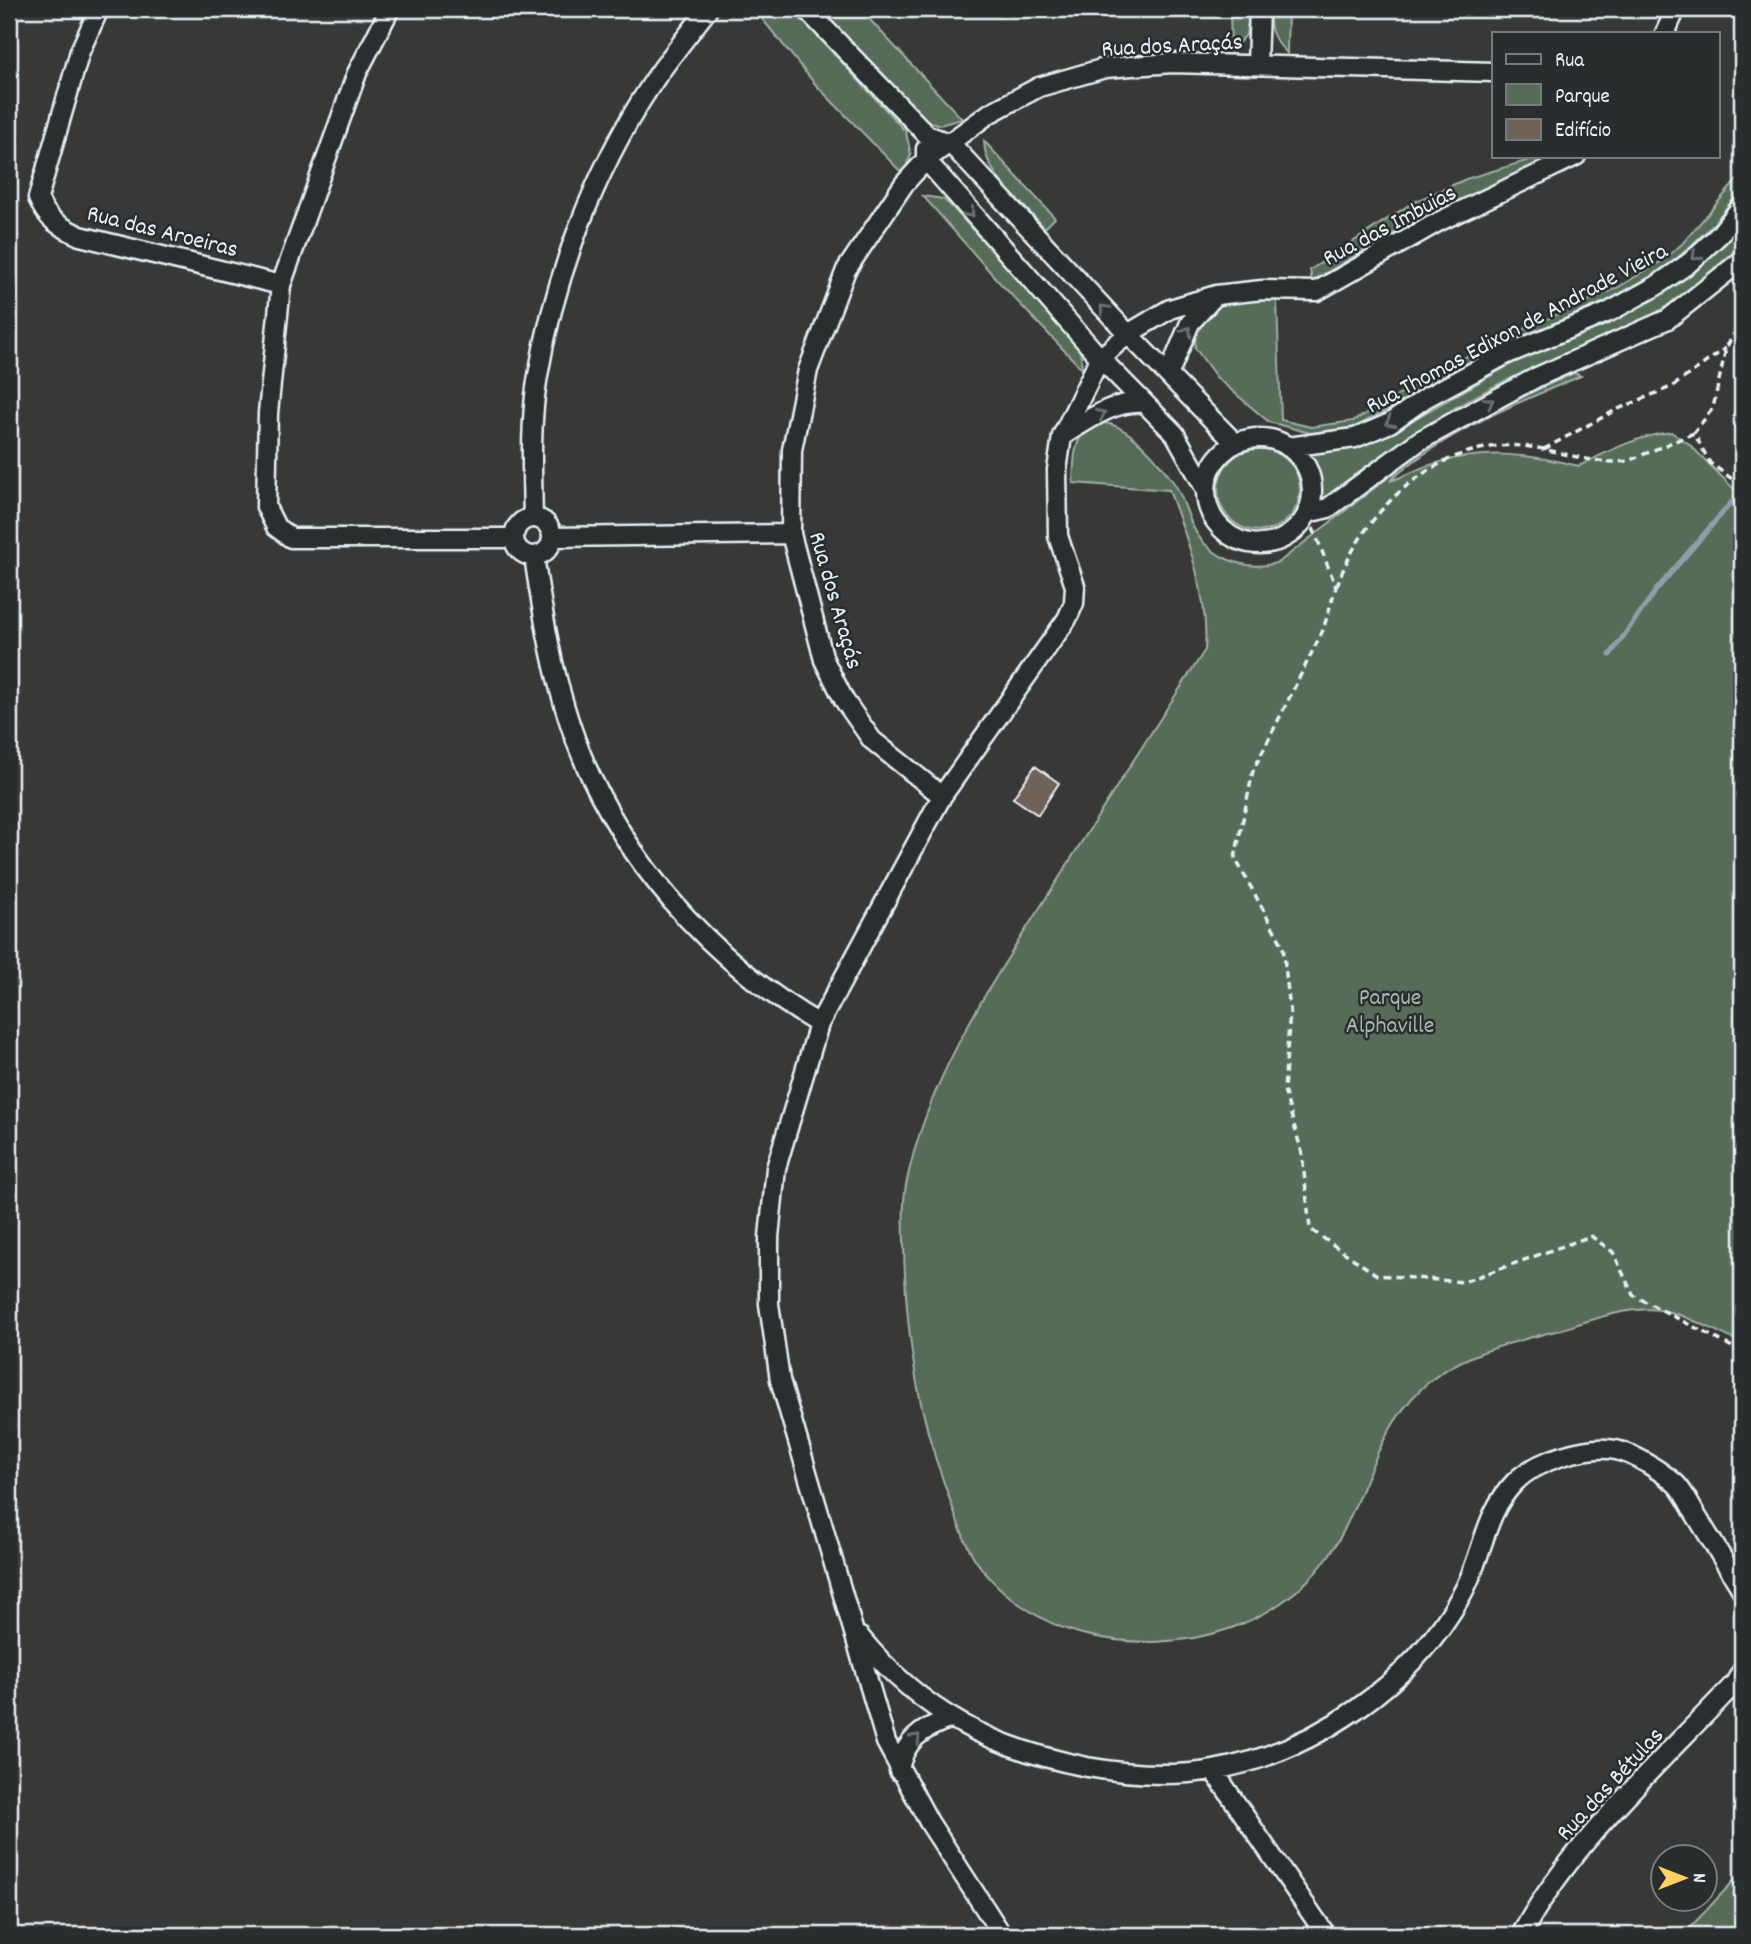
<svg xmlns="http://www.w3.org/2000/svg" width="1751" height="1944" font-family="Dekko,sans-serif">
<rect width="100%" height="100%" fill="#383836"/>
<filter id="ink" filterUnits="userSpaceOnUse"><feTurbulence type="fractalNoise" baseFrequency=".0143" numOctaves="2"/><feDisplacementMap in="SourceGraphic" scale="14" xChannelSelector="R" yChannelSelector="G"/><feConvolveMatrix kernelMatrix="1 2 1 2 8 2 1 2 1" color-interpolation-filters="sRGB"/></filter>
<g filter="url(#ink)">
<!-- green -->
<path fill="#576c58" stroke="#a0aea8" stroke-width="2" d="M754 9H793L906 132 911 155 903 174 816 85Z
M819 9H860L962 119 940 125 925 120Z
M1230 9H1250L1246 35 1231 51Z
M1270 9H1288L1287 53C1272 39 1269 29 1270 9Z
M984 141 1055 218 1045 228C1024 204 984 175 984 141Z
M1542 156H1561L1406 226 1312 281 1310 270 1412 203 1466 179Z
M1742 174V188L1711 227 1674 261 1649 277 1604 302 1498 348 1356 427 1310 433 1269 422 1217 378 1195 348C1194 297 1239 302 1277 300L1281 420 1311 427 1353 421 1483 347 1615 289 1660 262 1682 244Z
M923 196 943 199 950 205 1069 333 1080 347 1082 369 999 282Z
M1742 222V243C1714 272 1683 299 1647 318 1600 343 1549 360 1501 383 1437 415 1379 455 1323 499L1308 452 1338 451 1375 441 1522 358 1618 318 1679 283 1715 251Z
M1574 373 1581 376C1518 402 1439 435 1390 481 1404 477 1416 469 1430 465 1481 448 1528 454 1579 466 1609 451 1637 436 1671 432L1688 443 1742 497V1343C1719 1333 1695 1319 1670 1312 1635 1302 1590 1321 1556 1331 1510 1343 1458 1354 1422 1388 1380 1428 1368 1482 1343 1532 1294 1628 1182 1658 1082 1634 1041 1624 995 1592 973 1556 960 1534 953 1507 944 1483 916 1407 905 1325 904 1244 904 1224 902 1205 906 1185 928 1074 997 975 1057 881 1106 803 1155 726 1205 650 1209 595 1188 541 1169 490L1073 483C1074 469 1073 449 1081 436 1107 395 1159 461 1174 483 1187 503 1188 527 1205 544 1224 563 1254 571 1279 562L1426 448 1497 408Z
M1218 490a41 41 0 1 1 82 0a41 41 0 1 1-82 0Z
M1742 1872V1935H1683Z"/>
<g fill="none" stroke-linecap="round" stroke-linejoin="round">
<!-- stream -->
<path stroke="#8da0a9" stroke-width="5" d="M1610 655 1657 589 1742 490"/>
</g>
<!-- building -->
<path fill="#716258" stroke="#e8f1f8" stroke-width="2" d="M1035 766 1059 783 1038 815 1013 798Z"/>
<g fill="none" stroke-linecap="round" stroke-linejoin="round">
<defs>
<path id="minor" d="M99 9 80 51 38 198C47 220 59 226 80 236L281 285
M390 9 357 73 281 285 268 413 266 507 276 527 291 538H514
M806 9 927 135 951 144 1128 334 1235 443
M1665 33 1676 9
M1257 64 1259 9
M926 149V160L1100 358 1175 434 1206 490
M1169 373 1190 323 1213 298
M1062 436C1087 421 1113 400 1144 403
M1206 491a53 53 0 1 1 106 0a53 53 0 1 1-106 0Z
M1288 447 1355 438 1390 423 1427 397 1505 355 1609 312 1656 286 1689 263 1719 235 1742 206
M1307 513 1328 508 1419 441 1537 377 1668 319 1742 260
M533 518C532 472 530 426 537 381 554 278 593 173 651 85 668 59 689 34 708 9
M514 537a19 19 0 1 1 38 0a19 19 0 1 1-38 0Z
M552 537 791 534
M534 556C545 631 559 709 591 777 641 882 721 966 819 1024
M942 796 872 740 844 700 824 660 791 534 792 450 808 370 846 270 904 184 926 160 990 113 1039 87 1105 68 1172 63 1494 72
M860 1637C922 1713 992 1748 1087 1767 1127 1774 1172 1777 1213 1770 1312 1753 1414 1683 1462 1594 1483 1557 1484 1513 1515 1482 1535 1461 1588 1444 1616 1450 1635 1454 1661 1471 1676 1484 1683 1491 1689 1503 1694 1512 1710 1538 1726 1564 1742 1590
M1213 1770 1326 1935
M899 1771C903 1742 922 1728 949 1719
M1002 1935 929 1822 886 1742 780 1380 769 1304V1237L776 1168 819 1024 942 796 1067 619 1074 603 1075 586 1058 536 1057 470 1062 436 1100 358 1128 334 1170 309 1216 295 1262 290 1317 291 1438 222 1576 156
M1521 1935C1570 1843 1663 1760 1735 1683L1742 1671"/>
</defs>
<!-- minor casing -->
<use href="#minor" stroke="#e8f1f8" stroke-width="23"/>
<!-- path -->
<path stroke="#e8f1f8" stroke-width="3.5" stroke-dasharray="7 5" stroke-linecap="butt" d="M1742 319 1726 348 1713 408 1694 433 1710 463 1742 486
M1544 449 1616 410 1673 386 1726 348
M1313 528 1336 587 1323 630 1253 771 1235 858 1283 946 1290 1011 1284 1090 1302 1153 1310 1229 1377 1275 1463 1282 1591 1236 1613 1252 1633 1295 1742 1352
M1337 586C1362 511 1438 439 1522 446 1559 449 1590 466 1628 461L1694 433"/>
<!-- minor -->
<use href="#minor" stroke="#2a2d2e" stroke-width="18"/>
</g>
<!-- one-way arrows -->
<defs><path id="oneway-chevron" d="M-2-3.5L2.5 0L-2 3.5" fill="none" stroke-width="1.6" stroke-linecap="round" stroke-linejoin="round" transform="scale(1.75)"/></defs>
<g stroke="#6c7275">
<use href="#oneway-chevron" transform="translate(970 213) rotate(48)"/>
<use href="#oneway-chevron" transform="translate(1696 256) rotate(137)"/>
<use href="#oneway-chevron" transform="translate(1104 309) rotate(-133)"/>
<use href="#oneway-chevron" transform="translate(1187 331) rotate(-61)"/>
<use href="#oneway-chevron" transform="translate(1489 402) rotate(-29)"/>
<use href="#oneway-chevron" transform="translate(1101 414) rotate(-27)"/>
<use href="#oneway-chevron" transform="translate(1390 422) rotate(150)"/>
<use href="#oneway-chevron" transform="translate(916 1738) rotate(-47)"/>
</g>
</g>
<g text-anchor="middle" stroke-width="5" stroke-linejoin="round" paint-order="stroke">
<!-- street labels -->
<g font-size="24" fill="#e8f1f8" stroke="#2a2d2e">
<text transform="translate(1172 44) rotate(-3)" y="8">Rua dos Araçás</text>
<text transform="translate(1389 224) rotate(-28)" y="8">Rua das Imbuias</text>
<text transform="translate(163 230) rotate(14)" y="8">Rua das Aroeiras</text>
<text transform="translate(1516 327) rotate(-28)" y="8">Rua Thomas Edixon de Andrade Vieira</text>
<text transform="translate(837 600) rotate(74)" y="8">Rua dos Araçás</text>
<text transform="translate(1609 1783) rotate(-47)" y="8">Rua das Bétulas</text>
</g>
<!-- park labels -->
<g font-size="24" fill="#a7b5b0" stroke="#2a2d2e">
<text x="1390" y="1004">Parque<tspan x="1390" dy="28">Alphaville</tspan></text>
</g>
</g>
<!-- margin -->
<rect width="1751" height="1944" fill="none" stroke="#2a2d2e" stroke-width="35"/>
<rect x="18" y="18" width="1716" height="1909" fill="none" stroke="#e8f1f8" stroke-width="2.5" filter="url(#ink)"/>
<!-- legend -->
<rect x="1492" y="32" width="228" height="126" fill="#2a2d2e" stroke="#767b7f" stroke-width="2"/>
<rect x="1506" y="54" width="35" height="10" fill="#2a2d2e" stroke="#767b7f" stroke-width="2"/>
<text x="1555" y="66" font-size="21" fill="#e8f1f8">Rua</text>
<rect x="1506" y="84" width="35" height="21" fill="#576c58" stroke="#767b7f" stroke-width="2"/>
<text x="1555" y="102" font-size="21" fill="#e8f1f8">Parque</text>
<rect x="1506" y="119" width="35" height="21" fill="#716258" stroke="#767b7f" stroke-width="2"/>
<text x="1555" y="136" font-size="21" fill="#e8f1f8">Edifício</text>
<!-- north arrow -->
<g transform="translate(1684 1878) rotate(90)"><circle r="33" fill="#2a2d2e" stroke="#767b7f" stroke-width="2"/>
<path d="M0-5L12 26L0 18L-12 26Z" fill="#ffd166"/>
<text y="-10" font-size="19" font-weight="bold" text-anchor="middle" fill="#e8f1f8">N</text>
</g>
</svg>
